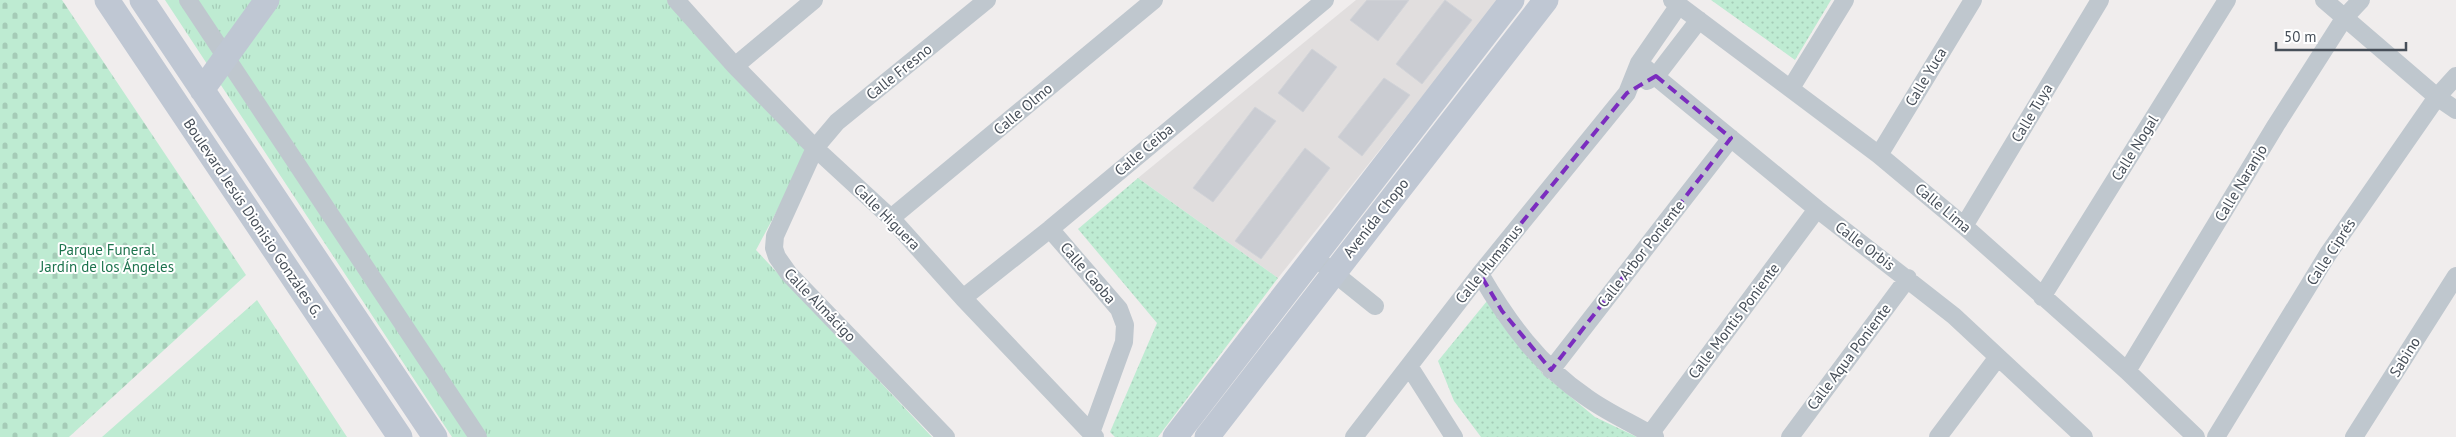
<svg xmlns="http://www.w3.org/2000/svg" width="2456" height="437" font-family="'PT Sans',sans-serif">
<defs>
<pattern id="grass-tufts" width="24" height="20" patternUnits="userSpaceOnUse" patternTransform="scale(1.25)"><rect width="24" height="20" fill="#beebd2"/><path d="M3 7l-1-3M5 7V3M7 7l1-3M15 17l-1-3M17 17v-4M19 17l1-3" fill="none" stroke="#a5cbb7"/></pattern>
<pattern id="cemetery-stones" width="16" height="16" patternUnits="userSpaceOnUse" patternTransform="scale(1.25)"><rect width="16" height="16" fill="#beebd2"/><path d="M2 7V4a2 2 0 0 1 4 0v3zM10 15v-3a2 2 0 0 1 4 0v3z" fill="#a5cbb7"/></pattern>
<pattern id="park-dots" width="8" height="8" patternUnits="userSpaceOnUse" patternTransform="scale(1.25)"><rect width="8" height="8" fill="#beebd2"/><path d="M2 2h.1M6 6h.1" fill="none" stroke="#a5cbb7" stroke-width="1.8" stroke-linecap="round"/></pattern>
</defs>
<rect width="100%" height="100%" fill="#f0eded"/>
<!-- education -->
<path fill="#e1dede" d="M1356 0H1499L1278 278 1138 178Z"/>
<!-- grass -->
<path fill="url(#grass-tufts)" d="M165 0H675L808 153 756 250 932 437H452Z
M257 300 347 437H102Z"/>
<!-- cemetery -->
<path fill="url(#cemetery-stones)" d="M0 0H62L246 275 69 437H0Z"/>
<!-- park -->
<path fill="url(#park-dots)" d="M1711 0H1831L1795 60Z
M1138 178 1278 278 1158 437H1115L1110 432 1157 323 1078 229Z
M1487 301 1543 374 1595 417 1637 437H1481L1454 401 1438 361Z"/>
<!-- building -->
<path fill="#caccd2" stroke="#d1d3d8" d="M1367 0H1409L1378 41 1350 20Z
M1445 0 1472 20 1422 84 1396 64Z
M1312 49 1337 67 1303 112 1278 93Z
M1384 78 1410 95 1362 156 1338 137Z
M1255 107 1276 121 1213 202 1193 188Z
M1305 148 1330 168 1261 259 1235 241Z"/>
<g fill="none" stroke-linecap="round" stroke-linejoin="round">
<!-- street -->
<path stroke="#bfc7ce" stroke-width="18" d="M188 0 478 437
M676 0 735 66 815 148 891 218 963 298 1095 437
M1672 0 1879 155 1964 226 2127 371 2196 437
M2324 0 2437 97 2456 110
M1639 63 1817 209 1954 316 2084 437
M735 66 814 0
M1647 81 1656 76 1699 20
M1791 88 1845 0
M1879 155 1973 0
M891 218 1154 0
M1964 226 2100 0
M1050 229 1119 309 1125 325 1124 342 1091 433
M1314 257 1375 306
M1480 274C1508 322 1539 365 1586 397 1608 413 1632 423 1655 437
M2042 297 2227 0
M963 298 1050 229 1325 0
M1409 366 1454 437
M1551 370 1731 138
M2127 371 2276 125 2345 17 2361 0
M1650 434 1817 209
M946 437 789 274 777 257 774 248 775 236 815 148 837 122 987 0
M1354 437 1480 274 1627 93 1639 63 1679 5
M1790 437 1908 278
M1938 437 1998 357
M2216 437 2328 254 2437 97 2456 76
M2354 437 2456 276"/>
<!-- secondary -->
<path stroke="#bfc7d3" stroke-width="25" d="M107 0 400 437
M142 0 435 437
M202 90 267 0
M1175 437 1512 0
M1207 437 1546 0"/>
</g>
<!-- marked area -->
<path fill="none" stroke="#7b2cbf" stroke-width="4" stroke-dasharray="10 6" stroke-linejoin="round" d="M1656 76 1731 138 1551 370 1502 311 1480 274 1627 93Z"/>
<g text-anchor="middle" stroke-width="4" stroke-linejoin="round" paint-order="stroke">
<!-- street labels -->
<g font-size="15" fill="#474f59" stroke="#fff">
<text transform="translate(899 72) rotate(-39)" y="5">Calle Fresno</text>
<text transform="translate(1926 77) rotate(-59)" y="5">Calle Yuca</text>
<text transform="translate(1023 109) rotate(-40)" y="5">Calle Olmo</text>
<text transform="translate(2032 113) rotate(-59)" y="5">Calle Tuya</text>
<text transform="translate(2135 148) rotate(-58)" y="5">Calle Nogal</text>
<text transform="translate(1144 150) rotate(-40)" y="5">Calle Ceiba</text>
<text transform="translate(2241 183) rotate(-59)" y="5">Calle Naranjo</text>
<text transform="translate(1943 208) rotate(40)" y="5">Calle Lima</text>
<text transform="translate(887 217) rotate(45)" y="5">Calle Higuera</text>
<text transform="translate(253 218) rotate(56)" y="5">Boulevard Jesús Dionisio Gonzáles G.</text>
<text transform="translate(1376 218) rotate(-52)" y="5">Avenida Chopo</text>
<text transform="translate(1865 246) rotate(37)" y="5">Calle Orbis</text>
<text transform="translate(2331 252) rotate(-57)" y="5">Calle Ciprés</text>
<text transform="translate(1641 254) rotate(-52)" y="5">Calle Arbor Poniente</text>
<text transform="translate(1489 264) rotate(-51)" y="5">Calle Humanus</text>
<text transform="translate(1088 273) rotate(49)" y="5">Calle Caoba</text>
<text transform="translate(820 305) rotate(46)" y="5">Calle Almácigo</text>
<text transform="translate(1734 321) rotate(-53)" y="5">Calle Montis Poniente</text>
<text transform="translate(1849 357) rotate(-53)" y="5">Calle Aqua Poniente</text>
<text transform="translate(2405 357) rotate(-58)" y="5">Sabino</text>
</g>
<!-- park labels -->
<g font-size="15" fill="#1e744e" stroke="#fff">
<text x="107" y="255">Parque Funeral<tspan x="107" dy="17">Jardín de los Ángeles</tspan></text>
</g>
</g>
<!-- scale -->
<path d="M2276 42v8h130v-8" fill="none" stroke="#474f59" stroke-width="2.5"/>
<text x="2284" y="42" font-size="15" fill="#474f59" stroke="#ffffff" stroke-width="4" paint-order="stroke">50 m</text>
</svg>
